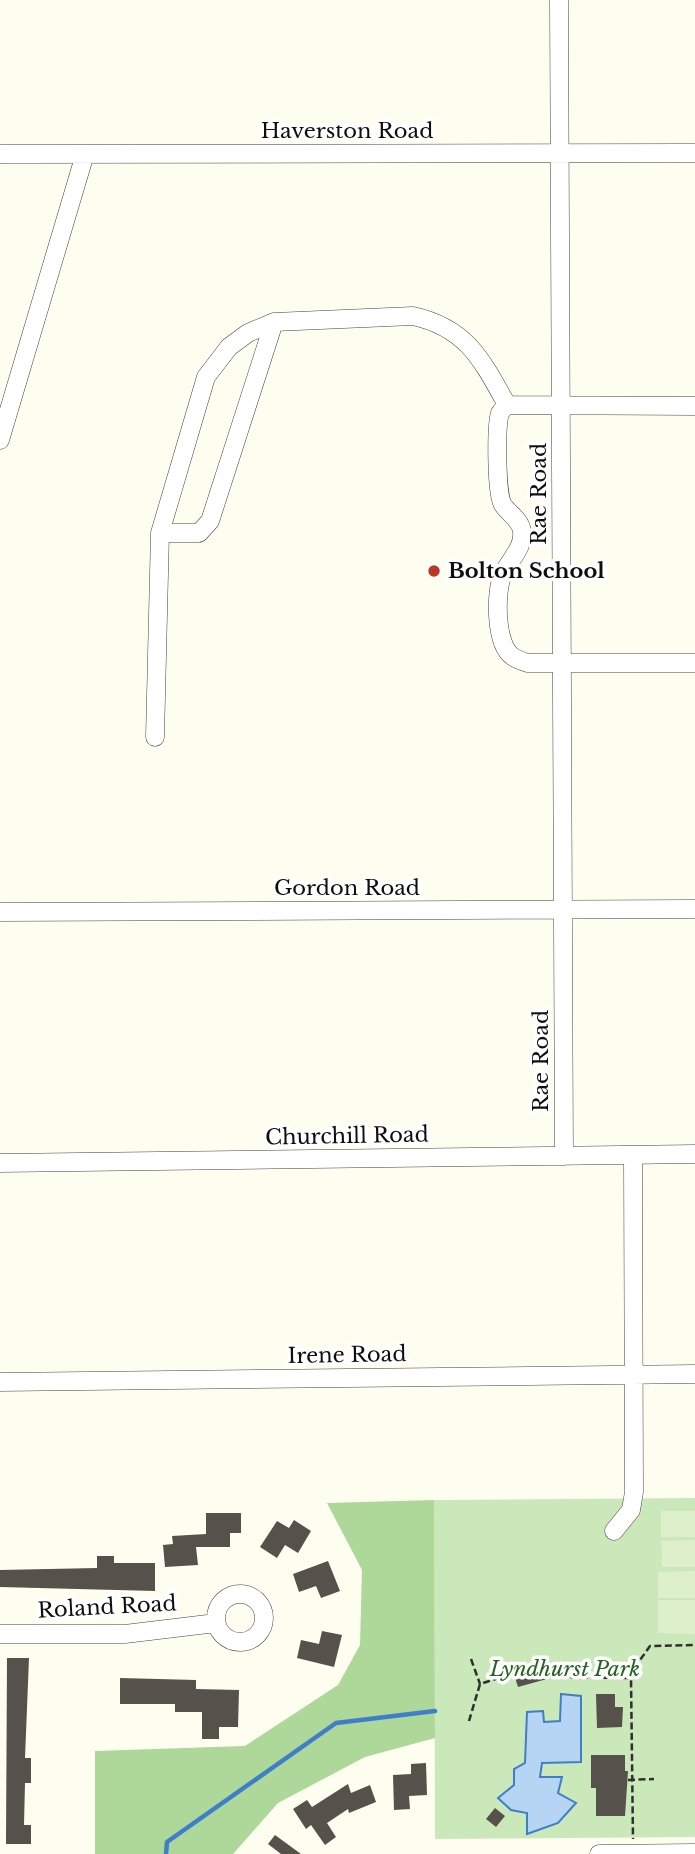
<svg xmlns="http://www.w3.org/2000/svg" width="695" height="1854" font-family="'Libre Baskerville',serif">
<rect width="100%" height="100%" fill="#fefef0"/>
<!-- green -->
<path fill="#cbe8ba" d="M695 1498V1837L435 1839 434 1500Z"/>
<!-- forest -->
<path fill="#add89a" d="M434 1500 435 1738 365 1757 278 1803 233 1854H95V1751L245 1746 338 1685 360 1645 362 1570 327 1503Z"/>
<!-- pitch -->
<path fill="#deefcc" d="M661 1511H695V1537H661Z
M695 1540V1567H662L661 1541Z
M695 1571V1598H658V1572Z
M658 1600H695V1634L658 1633Z"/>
<!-- water -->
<path fill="#b6d4f4" stroke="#3f7ec9" stroke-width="2" d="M561 1694 581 1696V1762L542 1763 540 1777H562L558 1793 576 1803 558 1823 527 1834V1813L511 1810 498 1798 514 1785V1769L525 1763 527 1712 543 1711 544 1722 560 1721Z"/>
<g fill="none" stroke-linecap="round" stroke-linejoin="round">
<!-- stream -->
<path stroke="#3f7ec9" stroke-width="4.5" d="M166 1854 167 1842 336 1723 435 1711"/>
</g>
<!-- building -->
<path fill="#56514b" d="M206 1513H241V1533H230V1547H196L198 1565 165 1567 163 1545 173 1544 172 1536 206 1534Z
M294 1520 311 1531 298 1553 285 1545 277 1558 260 1547 277 1521 289 1528Z
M97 1556H114V1563H155V1591L0 1587V1570L97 1568Z
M328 1561 340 1591 321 1598 316 1586 299 1592 293 1574Z
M322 1631 342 1635 334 1667 297 1658 301 1640 319 1644Z
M7 1658H29L25 1758H31V1783H25L24 1825H31V1844H6Z
M542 1663 547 1679 518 1687 513 1671Z
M120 1678 196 1680V1689L239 1690 238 1727H219V1739H202V1712H175V1704H120Z
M596 1694H615V1707H623L622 1727 597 1728Z
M591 1755H625V1771H628L625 1816H596V1788H591Z
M426 1763 427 1795 409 1796 410 1809 394 1810 393 1775 411 1774V1764Z
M348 1784 351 1793 370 1785 376 1802 349 1813 348 1809 327 1823 336 1837 325 1845 311 1825 306 1829 293 1809 307 1800 312 1807Z
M495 1808 505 1816 496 1827 486 1819Z
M275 1835 301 1854H281L268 1844Z"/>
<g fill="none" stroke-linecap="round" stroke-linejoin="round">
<defs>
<path id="minor" d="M559 0 564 1156
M0 154 695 153
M695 406 507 405C506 405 501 412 500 413 496 426 496 494 503 505 509 514 520 519 522 531 524 548 510 559 503 574 495 591 495 644 512 656 516 659 522 661 527 663H695
M0 440 85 154
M160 533H199L210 521 274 322
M155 737 160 533 206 377 229 347 248 333 274 322 413 316C467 328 482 360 507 405
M0 912 695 909
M0 1163 695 1154
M0 1382 695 1374
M614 1531 631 1510 634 1492 633 1155
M216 1618a24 24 0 1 1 48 0a24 24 0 1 1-48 0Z
M0 1634H125L216 1623
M599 1854 695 1853"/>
</defs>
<!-- minor casing -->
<use href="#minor" stroke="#414141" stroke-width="19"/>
<!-- path -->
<path stroke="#303030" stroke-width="2.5" stroke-dasharray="7 3.5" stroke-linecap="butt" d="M471 1659 480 1684
M631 1678 633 1670 650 1646 695 1645
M469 1721 480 1684 511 1674 513 1669 545 1662 548 1677 631 1678 633 1839
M628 1780 654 1779"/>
<!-- minor -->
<use href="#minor" stroke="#fff" stroke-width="18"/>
</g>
<!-- markers -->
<circle fill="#ba382a" stroke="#fff" stroke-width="2.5" cx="434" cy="571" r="7"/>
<g text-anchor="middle" stroke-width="7" stroke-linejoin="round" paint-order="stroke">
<!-- street labels -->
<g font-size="21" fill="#0e0e0e" stroke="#fff">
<text x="347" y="138">Haverston Road</text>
<text transform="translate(539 494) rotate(-90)" y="7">Rae Road</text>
<text x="347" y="895">Gordon Road</text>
<text transform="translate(541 1061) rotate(-90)" y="7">Rae Road</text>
<text transform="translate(347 1136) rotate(-1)" y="7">Churchill Road</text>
<text transform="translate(347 1355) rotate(-1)" y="7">Irene Road</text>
<text transform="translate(107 1607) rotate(-3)" y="7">Roland Road</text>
</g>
<!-- poi labels -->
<g font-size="21" font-weight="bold" fill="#0e0e0e" stroke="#fff" text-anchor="start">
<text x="448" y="578">Bolton School</text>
</g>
<!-- park labels -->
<g font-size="21" font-style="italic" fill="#246420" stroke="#fff">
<text x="565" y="1676">Lyndhurst Park</text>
</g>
</g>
</svg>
